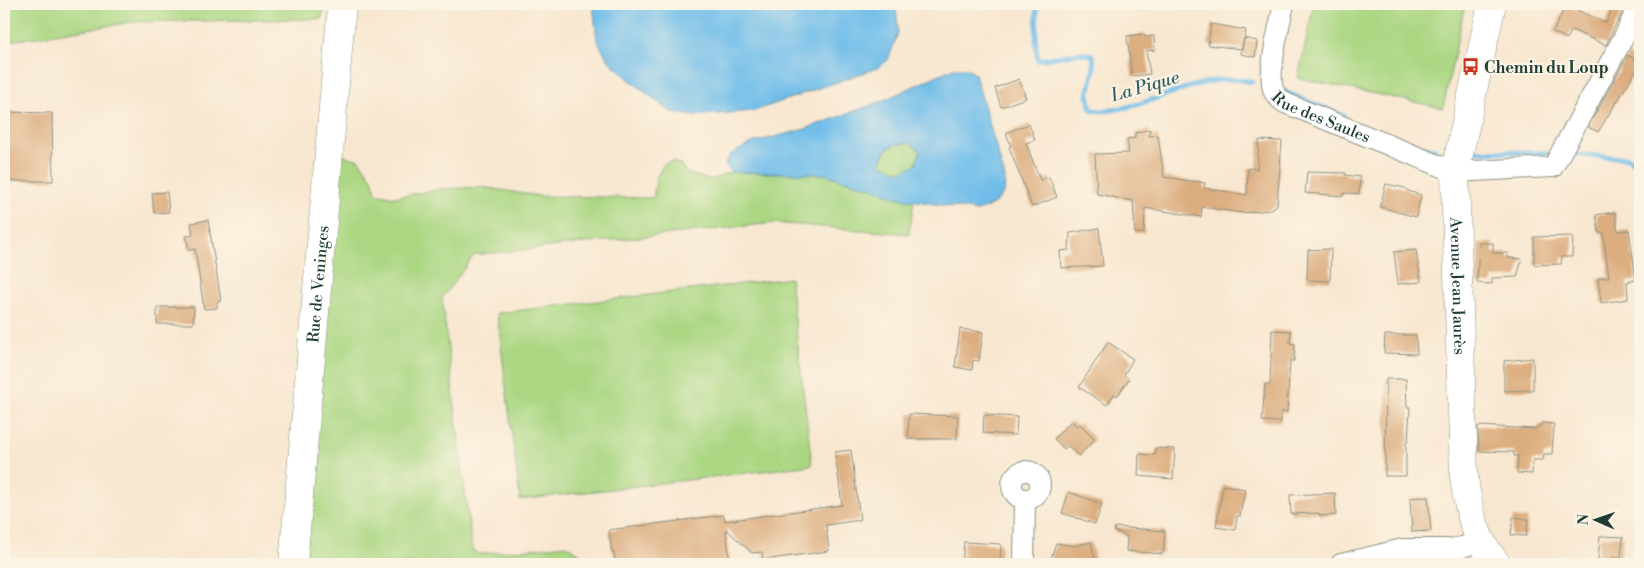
<svg xmlns="http://www.w3.org/2000/svg" width="1644" height="568" font-family="'Libre Bodoni',serif">
<rect width="100%" height="100%" fill="#fcf5e5"/>
<filter id="ink" filterUnits="userSpaceOnUse"><feTurbulence type="fractalNoise" baseFrequency=".02" numOctaves="2"/><feDisplacementMap in="SourceGraphic" scale="10" xChannelSelector="R" yChannelSelector="G"/><feConvolveMatrix kernelMatrix="1 2 1 2 8 2 1 2 1" color-interpolation-filters="sRGB"/></filter>
<filter id="wash" filterUnits="userSpaceOnUse"><feTurbulence type="fractalNoise" baseFrequency=".0096" numOctaves="4" result="noise"/><feDisplacementMap in="SourceGraphic" scale="20" xChannelSelector="R" yChannelSelector="G"/><feGaussianBlur stdDeviation="1.12" result="paint"/><feColorMatrix in="noise" values="0 0 0 0 0 0 0 0 0 0 0 0 0 0 0 0 0 1.4 0 .05"/><feComposite in="paint" operator="in"/></filter>
<g filter="url(#wash)">
<rect width="100%" height="100%" fill="#f8e7d0"/>
<!-- green -->
<path fill="#abd783" stroke="#658a5c" d="M4 4H326L321 19 132 22 4 42Z
M1314 4H1465L1443 108 1298 78Z
M910 143 920 151 916 164 901 172 881 164C886 145 892 145 910 143Z
M335 153 359 160 372 178 376 193 395 197 442 189 481 187 540 196 653 198 657 176 664 164 672 161 681 165 686 173 710 180 731 172 823 174 870 187 898 198 914 201 909 234 774 223 474 255 442 298 472 550 479 554 567 545 589 560 590 564H303Z
M790 278 812 465 520 500 497 313Z"/>
<!-- water -->
<path fill="#70bdea" stroke="#487d8f" fill-rule="evenodd" d="M593 4H896L898 33 888 60 877 68 754 111 693 116 671 112 631 81 609 61 597 40Z
M953 68H966L975 74 1005 178 1004 193 994 204 978 211 898 198 870 187 823 174 731 172 725 164 730 155 752 143 805 129 880 102ZM910 143 920 151 916 164 901 172 881 164C885 145 893 144 910 143Z"/>
<g fill="none" stroke-linecap="round" stroke-linejoin="round">
<!-- stream -->
<path stroke="#70bdea" stroke-width="5" d="M1037 4 1036 47 1038 60 1079 53 1093 55 1094 69 1088 94 1091 109C1102 113 1111 110 1122 108 1165 100 1207 71 1252 82
M1283 91 1344 116
M1412 145 1435 149
M1474 151 1546 153
M1565 154 1628 158 1640 168"/>
</g>
<g id="blocks">
<!-- building -->
<path fill="#dcad7f" d="M1614 4H1626L1606 45 1572 30 1567 39 1553 32 1566 5 1606 23Z
M1211 24 1246 30 1242 49 1208 45Z
M1144 34 1145 37 1154 36 1155 50 1146 51 1150 74 1132 76 1127 36Z
M1244 38 1257 41 1255 57 1241 54Z
M1628 55 1640 63V64L1598 132 1588 127Z
M1019 79 1026 98 1001 107 995 88Z
M4 112 52 113 53 181H4Z
M1029 124 1035 140 1026 143 1040 180 1049 177 1057 197 1032 207 1009 147 1011 146 1006 133Z
M1150 129 1149 136 1158 135 1164 177 1205 183 1204 188 1247 195 1248 168 1257 169 1259 140 1282 141 1277 205 1270 210 1243 213 1202 207 1201 217 1145 208 1144 233H1135L1133 201 1097 194 1095 154 1129 153 1127 139 1135 138V133Z
M1307 172 1346 173 1345 175 1360 177 1359 194 1344 193 1343 196 1305 193Z
M1386 184 1405 188 1408 191 1421 195 1416 217 1380 207Z
M167 192 169 212 154 213 152 193Z
M1615 212 1618 231 1629 230 1636 280 1627 282 1628 299 1601 303 1598 278 1609 277 1603 233H1599L1596 215Z
M208 220 221 301 217 302V308L204 309 195 249 189 250 186 236 193 235 191 223Z
M1099 228 1103 266 1061 268 1060 251 1069 250 1070 233Z
M1573 236 1572 257H1562L1561 264 1534 265V237Z
M1479 243H1493V253H1508V258L1522 259 1517 277 1492 278V284L1477 283Z
M1331 249 1330 281 1307 280 1308 250Z
M1416 250 1421 282 1398 284 1394 252Z
M157 307H194L193 324H157Z
M960 329 983 332 979 361 973 360 972 370 955 367Z
M1272 330 1291 331 1290 343 1295 344 1294 361H1290L1287 412H1281V422L1262 421 1265 384 1270 385Z
M1385 335H1416L1417 354 1384 353Z
M1108 342 1133 359 1124 375 1129 379 1117 396 1114 394 1107 405 1079 387Z
M1533 358V390L1504 391V361Z
M1386 379H1406L1407 407H1410L1408 442H1406V476H1385Z
M909 414 958 416 957 439H908Z
M984 415 1017 417 1016 435 983 433Z
M1071 421 1077 426 1080 424 1095 439 1079 456 1068 446 1064 449 1054 439Z
M1543 423 1554 424 1552 454H1544L1543 460H1533L1532 474 1517 473 1518 456H1514V452L1479 451 1478 426 1535 429Z
M1156 448 1175 449 1173 479 1138 476 1139 454 1155 455Z
M851 450 860 520 826 525 829 551 763 560 762 552 752 553 726 529 730 564H615L614 552 612 553 609 530 724 515 725 521 842 505 835 452Z
M1223 485 1245 489 1240 516H1237L1235 530 1216 527Z
M1069 492 1102 504 1095 524 1062 513Z
M1335 493 1336 515 1320 516 1319 513 1291 514 1290 495Z
M1428 497 1431 531 1412 532 1410 498Z
M1513 517 1528 519 1526 536 1511 535Z
M1115 527 1165 531 1163 554 1126 551 1127 536 1114 531Z
M1600 536 1623 537 1621 557 1613 556V561L1598 560Z
M964 542 1001 544 1000 564H962Z
M1091 542 1096 564H1049L1056 543 1074 546Z"/>
</g>
</g>
<g filter="url(#ink)">
<use href="#blocks" fill-opacity="0" stroke="#8c9282" stroke-width="1"/>
<g fill="none" stroke-linecap="round" stroke-linejoin="round">
<defs>
<g id="street">
<path id="s1" d="M1284 4C1280 24 1266 74 1274 92 1277 97 1281 100 1285 103L1455 172 1553 167 1626 33 1639 4"/>
<circle cx="1026" cy="485" r="14"/>
<path d="M1024 564 1025 500"/>
<path d="M1341 564 1403 549H1450L1463 547 1480 540"/>
</g>
<g id="secondary">
<path id="s2" d="M1492 4 1455 172 1464 477C1468 509 1475 540 1497 564"/>
<path id="s3" d="M293 564 342 4"/>
</g>
</defs>
<!-- street casing -->
<use href="#street" stroke="#8c9282" stroke-width="22"/>
<!-- secondary casing -->
<use href="#secondary" stroke="#8c9282" stroke-width="29"/>
<!-- street -->
<use href="#street" stroke="#fff" stroke-width="20"/>
<!-- secondary -->
<use href="#secondary" stroke="#fff" stroke-width="28"/>
</g>
</g>
<!-- icons -->
<defs>
<symbol id="bus-bare" viewBox="-9 -9 18 18"><path d="M-5-6H5V4H4V6H2V4H-2V6H-4V4H-5ZM-3.5-4V0h7V-4ZM-3.5 1.2v1.5H-2V1.2ZM2 1.2v1.5H3.5V1.2Z" fill="#c8321e" stroke="#fcf5e5" stroke-width="2.5" paint-order="stroke"/></symbol>
</defs>
<g fill-rule="evenodd">
<use href="#bus-bare" x="1458" y="54" width="25" height="25"/>
</g>
<g text-anchor="middle" stroke-width="4" stroke-linejoin="round" paint-order="stroke">
<!-- poi labels -->
<g font-size="16" font-weight="bold" fill="#1f3d34" stroke="#fcf5e5" text-anchor="start">
<text x="1484" y="73">Chemin du Loup</text>
</g>
<!-- street labels -->
<g font-size="16" fill="#1f3d34" stroke="#fcf5e5">
<text dy="6" stroke="none"><textPath href="#s1" startOffset="144">Rue des Saules</textPath></text>
<text dy="6" stroke="none"><textPath href="#s3" startOffset="281">Rue de Veninges</textPath></text>
<text dy="6" stroke="none"><textPath href="#s2" startOffset="286">Avenue Jean Jaurès</textPath></text>
</g>
<!-- water labels -->
<g font-size="18" font-style="italic" fill="#335d62" stroke="#fcf5e5">
<text transform="translate(1145 86) rotate(-16)" y="6">La Pique</text>
</g>
</g>
<!-- margin -->
<rect width="1644" height="568" fill="none" stroke="#fcf5e5" stroke-width="20"/>
<!-- north arrow -->
<g transform="translate(1596 520) rotate(272)" stroke="#fcf5e5" stroke-width="4" paint-order="stroke">
<path d="M0-4L9 19L0 12L-9 19Z" fill="#1f3d34"/>
<text y="-8" font-size="14" font-weight="bold" text-anchor="middle" fill="#1f3d34">N</text>
</g>
</svg>
